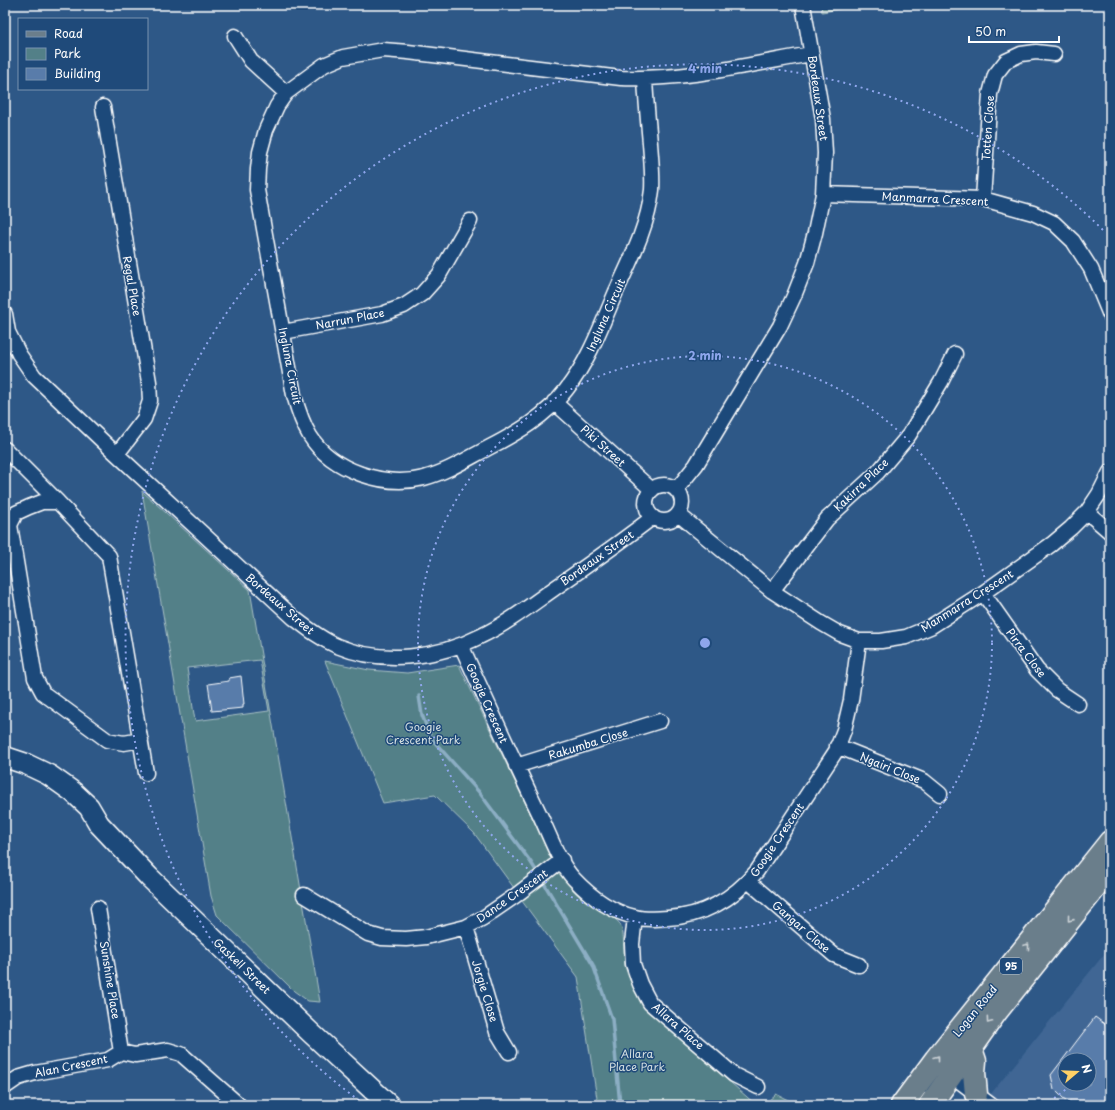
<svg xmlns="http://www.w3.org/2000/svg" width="1115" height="1110" font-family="'Playpen Sans',sans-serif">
<rect width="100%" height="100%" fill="#2e5887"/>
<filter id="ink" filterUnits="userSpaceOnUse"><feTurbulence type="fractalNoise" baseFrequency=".025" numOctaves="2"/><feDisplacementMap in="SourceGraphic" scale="8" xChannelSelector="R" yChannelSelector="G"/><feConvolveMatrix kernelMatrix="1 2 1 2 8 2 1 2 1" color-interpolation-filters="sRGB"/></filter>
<g filter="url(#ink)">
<!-- built -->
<path fill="#3f6694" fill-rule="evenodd" d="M1110 947V1105H982L1011 1069ZM1065 1060H1089V1084H1065Z"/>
<!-- green -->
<path fill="#538088" stroke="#a9c0c4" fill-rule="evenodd" d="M821 5H862L822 12Z
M142 491 250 590 320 1002 308 1001 294 991 217 915 211 896ZM260 660 269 711 195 721 187 668Z
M325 661 369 670 407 673 459 665 553 861 514 888 474 833 435 795 383 803Z
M558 867C565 881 574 894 587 902 595 908 615 916 620 924 625 932 623 953 625 964 628 984 644 1004 658 1019L755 1104 767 1102 776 1094 798 1105H598L578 977 519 897Z"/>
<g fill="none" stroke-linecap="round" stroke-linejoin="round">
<!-- stream -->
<path stroke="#8caec4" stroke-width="3.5" d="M419 696 422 715 431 738 479 792 530 861 539 875
M542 880 593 965 612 1019 620 1105"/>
</g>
<!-- building -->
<path fill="#597caa" stroke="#fff" fill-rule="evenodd" d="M241 676 244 704H243V708L212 711 208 684 229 681V678Z
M1095 1017 1110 1028V1105H1073L1063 1098 1054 1089 1051 1075ZM1065 1060H1089V1084H1065Z"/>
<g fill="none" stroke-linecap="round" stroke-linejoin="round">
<defs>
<path id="street" d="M235 36 251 61 286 93
M645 79C646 100 648 121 650 143 651 158 653 174 652 190 648 227 630 261 615 294 601 327 588 362 566 390 545 417 517 433 488 448 467 459 447 472 424 478 385 488 332 471 310 436 302 423 298 410 294 395L257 190 258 169 260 152 266 130 277 106 286 93 324 65 343 57 383 50 408 52 621 78C686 80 748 65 811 54
M103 107 149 382 150 401 144 419 117 454
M823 194 983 199 1033 213 1054 223 1073 241 1091 269 1110 315
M983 199 990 94 995 75 1006 61 1021 54 1036 52 1054 54
M5 314 8 332 19 354 34 376 110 448 294 618C308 629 321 639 337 646 383 665 438 658 481 636 508 623 531 605 555 588 588 565 621 542 653 517
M283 332 382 314 404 306 422 294 439 275 470 221
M554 402 652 490
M5 449 58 502 109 556 146 773
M646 503a18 18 0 1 1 36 0a18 18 0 1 1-36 0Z
M676 490 696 465 780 326 794 296 807 263 815 233 823 194 825 153 823 119 803 5
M58 502H42L29 507 16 513 10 525 35 678 43 693 107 740 124 743 141 740
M1087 512 1110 532
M678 514 772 591 821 623 840 634 859 641H881L906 637 930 627 983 593 1052 544 1071 528 1087 512 1099 494 1110 472
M772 591 827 519 878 472 909 435 941 382 955 354
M983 593 1037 670 1057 690 1078 704
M461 645C487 702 513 759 540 815 549 834 560 865 574 879 590 896 612 912 635 917 646 920 657 919 668 918 704 916 734 898 757 871L836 751 844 730 851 700 859 641
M837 746 924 781 940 794
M516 766 660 721
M748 881 834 955 859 965
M304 895 368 934 382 938 406 939 426 937 466 927 483 918 515 896 562 860
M98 908 121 1052
M635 917 632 944 633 964 640 984 650 1003 734 1075 758 1087
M466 927 497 1032 509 1052
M5 1087 18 1078 35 1073 108 1060 121 1052 135 1055 168 1050 181 1054 239 1105
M917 1088 930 1084 937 1078 949 1077 959 1081 991 1105"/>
<path id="secondary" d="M5 757 26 764 49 775 73 792 89 807 99 824 149 877 311 1033 389 1105"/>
<path id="primary" d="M970 1046 975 1061 974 1072 976 1094
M902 1105 936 1059 1110 842
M930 1105 996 1012 1110 869"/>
</defs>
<!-- street casing -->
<use href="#street" stroke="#fff" stroke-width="17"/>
<!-- secondary casing -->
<use href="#secondary" stroke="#fff" stroke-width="23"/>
<!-- primary casing -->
<use href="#primary" stroke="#fff" stroke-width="25"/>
<!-- street -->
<use href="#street" stroke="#1f4a7a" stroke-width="14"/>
<!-- secondary -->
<use href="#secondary" stroke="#1f4a7a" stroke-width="20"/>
<!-- primary -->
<use href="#primary" stroke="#6b7e8b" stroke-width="22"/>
</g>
<!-- one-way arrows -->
<defs><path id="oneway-chevron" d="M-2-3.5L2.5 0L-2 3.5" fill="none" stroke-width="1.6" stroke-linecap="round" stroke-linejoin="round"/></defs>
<g stroke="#cbd2d6">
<use href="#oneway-chevron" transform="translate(1070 919) rotate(129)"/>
<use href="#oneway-chevron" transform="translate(1027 946) rotate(-51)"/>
<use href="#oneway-chevron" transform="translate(989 1021) rotate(126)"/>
<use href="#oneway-chevron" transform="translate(937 1058) rotate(-52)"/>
</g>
</g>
<!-- distance rings -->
<g fill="none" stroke="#8ea6ec" stroke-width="2" stroke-dasharray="2 4">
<circle cx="705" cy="643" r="287"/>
<path d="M1070 1086A574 574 0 0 1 1046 1104M364 1104A574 574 0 1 1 1107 234"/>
</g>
<g text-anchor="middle" stroke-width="3" stroke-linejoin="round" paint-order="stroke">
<!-- shield labels -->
<rect fill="#1f4a7a" stroke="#bcc9d7" stroke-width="1" x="1000" y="958" width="22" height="16" rx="3"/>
<g font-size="10" font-weight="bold" fill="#fff">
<text x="1011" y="970">95</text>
</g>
<!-- street labels -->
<g font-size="11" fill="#fff" stroke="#1f4a7a">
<text transform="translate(818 98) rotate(82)" y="4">Bordeaux Street</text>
<text transform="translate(988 128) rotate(-86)" y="4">Totten Close</text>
<text transform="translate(935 199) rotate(3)" y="4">Manmarra Crescent</text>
<text transform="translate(132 286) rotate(80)" y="4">Regal Place</text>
<text transform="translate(606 315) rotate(-66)" y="4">Ingluna Circuit</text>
<text transform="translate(350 319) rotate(-11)" y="4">Narrun Place</text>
<text transform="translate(290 366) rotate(79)" y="4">Ingluna Circuit</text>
<text transform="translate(603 446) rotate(42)" y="4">Piki Street</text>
<text transform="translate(861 485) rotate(-44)" y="4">Kakirra Place</text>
<text transform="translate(597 558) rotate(-35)" y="4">Bordeaux Street</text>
<text transform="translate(967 601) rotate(-32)" y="4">Manmarra Crescent</text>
<text transform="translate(280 604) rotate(41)" y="4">Bordeaux Street</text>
<text transform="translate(1026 653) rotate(53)" y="4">Pirra Close</text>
<text transform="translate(487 703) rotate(66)" y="4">Googie Crescent</text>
<text transform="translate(588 744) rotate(-17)" y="4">Rakumba Close</text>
<text transform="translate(890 768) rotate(22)" y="4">Ngairi Close</text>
<text transform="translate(777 840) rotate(-56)" y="4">Googie Crescent</text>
<text transform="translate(512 896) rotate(-35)" y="4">Dance Crescent</text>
<text transform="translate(801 927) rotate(41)" y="4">Gangar Close</text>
<text transform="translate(242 966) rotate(44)" y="4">Gaskell Street</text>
<text transform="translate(110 980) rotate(81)" y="4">Sunshine Place</text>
<text transform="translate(485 991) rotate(73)" y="4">Jorgie Close</text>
<text transform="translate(975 1011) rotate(-51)" y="4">Logan Road</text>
<text transform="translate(678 1026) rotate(41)" y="4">Allara Place</text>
<text transform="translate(71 1066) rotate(-12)" y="4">Alan Crescent</text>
</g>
<!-- park labels -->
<g font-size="11" fill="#d4dfe1" stroke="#1f4a7a">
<text x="423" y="731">Googie<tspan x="423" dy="13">Crescent Park</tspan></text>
<text x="637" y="1058">Allara<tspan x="637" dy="13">Place Park</tspan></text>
</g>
</g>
<circle cx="705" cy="643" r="6" fill="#8ea6ec" stroke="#1f4a7a" stroke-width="2"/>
<g font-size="12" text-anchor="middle" font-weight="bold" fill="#8ea6ec" stroke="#1f4a7a" stroke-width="3" stroke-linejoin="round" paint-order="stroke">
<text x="705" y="73">4 min</text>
<text x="705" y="360">2 min</text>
</g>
<!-- margin -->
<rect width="1115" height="1110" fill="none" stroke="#1f4a7a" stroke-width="20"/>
<rect x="10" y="10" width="1095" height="1090" fill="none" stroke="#fff" stroke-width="1.5" filter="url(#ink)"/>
<!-- legend -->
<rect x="18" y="18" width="130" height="72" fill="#1f4a7a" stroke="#7992af"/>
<rect x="26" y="31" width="20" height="6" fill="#6b7e8b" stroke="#7992af"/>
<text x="54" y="38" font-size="12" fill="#ffffff">Road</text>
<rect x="26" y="48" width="20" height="12" fill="#538088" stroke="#7992af"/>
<text x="54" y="58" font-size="12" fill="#ffffff">Park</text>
<rect x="26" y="68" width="20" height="12" fill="#597caa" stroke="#7992af"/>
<text x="54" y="78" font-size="12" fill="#ffffff">Building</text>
<!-- north arrow -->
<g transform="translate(1077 1072) rotate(71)"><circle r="19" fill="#1f4a7a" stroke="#7992af"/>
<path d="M0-3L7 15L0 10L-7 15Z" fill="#ffd166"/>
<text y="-6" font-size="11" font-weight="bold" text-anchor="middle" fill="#ffffff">N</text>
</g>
<!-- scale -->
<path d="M969 36v6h90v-6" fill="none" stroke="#ffffff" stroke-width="2"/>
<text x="975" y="36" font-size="12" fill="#ffffff" stroke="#1f4a7a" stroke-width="3" paint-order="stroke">50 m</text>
</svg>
